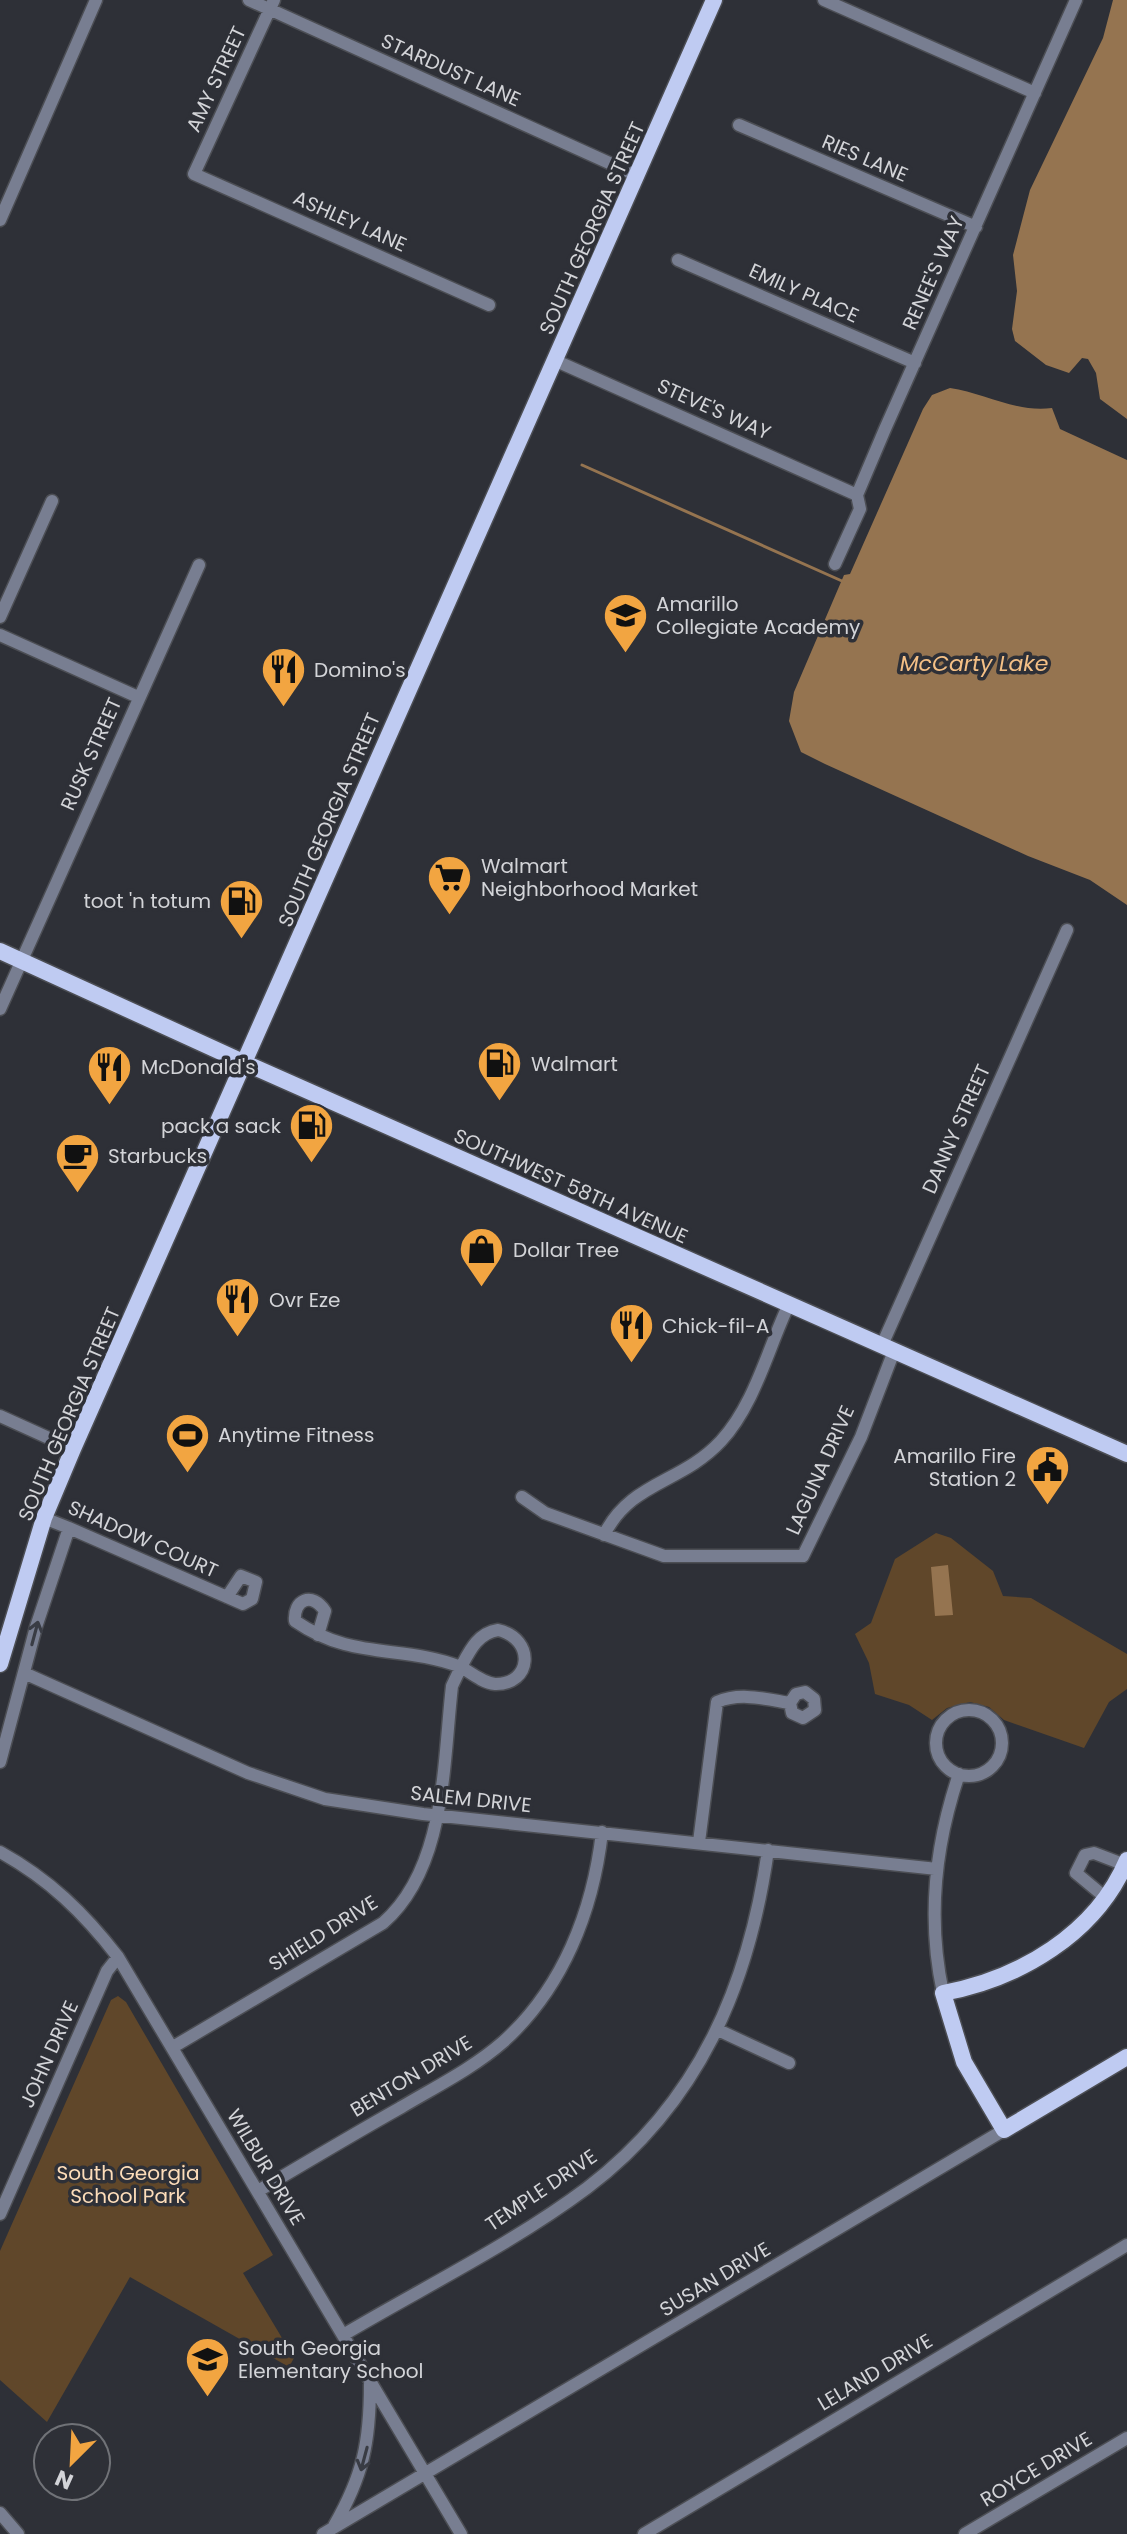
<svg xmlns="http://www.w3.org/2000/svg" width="1127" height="2534" font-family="Poppins,sans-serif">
<rect width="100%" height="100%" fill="#2e3037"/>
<!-- green -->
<path fill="#60472a" d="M936 1533 951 1538 993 1571 1003 1596 1031 1598 1127 1654V1689L1109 1702 1084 1748 1004 1720 989 1707 970 1702 947 1708 932 1720 909 1705 875 1694 869 1663 855 1634 871 1623 895 1559Z
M118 1996 126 2002 273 2255 243 2273 294 2358 289 2367 130 2277 47 2422 0 2380V2251L111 2000Z"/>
<!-- water -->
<path fill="#957450" d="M1113 0H1127V419L1100 399 1096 373 1088 359 1082 358 1069 373 1046 365 1015 341 1012 329 1017 291 1013 255 1030 190 1103 38Z
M950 388C984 393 1017 413 1052 408L1060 429 1127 460V905L1090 880 1028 856 825 764 801 752 789 721 794 692 844 575 850 574 923 409 932 395Z
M948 1565 953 1615 935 1616 931 1567Z"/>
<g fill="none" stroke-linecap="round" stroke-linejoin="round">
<!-- stream -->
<path stroke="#957450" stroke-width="3" d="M582 465 842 581"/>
<defs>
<path id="minor" d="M249 0 638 176
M274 0 194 174 489 305
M824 0 1035 93
M739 125 976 227
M0 220 96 0
M678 260 915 363
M554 360 857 495
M835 564 860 509 857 495 885 429 1076 0
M0 617 52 501
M0 635 138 697
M0 1009 199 565
M882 1345 1067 930
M0 1416 73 1449
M522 1497 545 1513 664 1556H803L861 1437 894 1351
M44 1518 69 1528 227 1597 243 1604 252 1599 256 1582 241 1576 227 1597
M604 1535C631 1481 681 1484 721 1441 755 1404 768 1348 789 1304
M498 1630C536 1639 532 1685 495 1684 483 1683 471 1673 461 1667 470 1650 478 1633 498 1630Z
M24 1673 248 1773 325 1799 423 1814 937 1869
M936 1743a33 33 0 1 1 66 0a33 33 0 1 1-66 0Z
M0 1762 36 1627 69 1528
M699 1842 717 1702C740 1692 765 1699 790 1703L792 1713 803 1718 815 1710 814 1699 805 1692 796 1694 790 1703
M0 1852C49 1879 84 1913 118 1957L461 2534
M1106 1898 1076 1873 1085 1855 1094 1853 1125 1865
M943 1993C927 1919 935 1845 959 1774
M718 2030 789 2063
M173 2047 383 1923C446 1868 443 1764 452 1686L461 1667C401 1644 353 1661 295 1621 293 1600 312 1591 325 1611L318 1635
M258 2191C305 2163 352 2135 400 2108 435 2087 472 2069 503 2042 563 1988 593 1911 602 1832
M0 2214 107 1971 118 1957
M343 2335C424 2287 512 2244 587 2188 699 2103 749 1985 768 1850
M0 2513 18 2534
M334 2526C363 2476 370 2442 370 2384
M323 2534 1004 2130
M644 2534 1127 2245
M965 2534 1127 2438"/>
<path id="major" d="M0 951 245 1063 1127 1454
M0 1664 44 1518 73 1449 714 0
M1127 1860C1096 1934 1019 1979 943 1993L964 2062 1004 2130 1127 2057"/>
</defs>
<!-- minor casing -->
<use href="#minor" stroke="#4c4e54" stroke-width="15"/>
<!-- major casing -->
<use href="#major" stroke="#4c4e54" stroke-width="19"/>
<!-- minor -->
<use href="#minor" stroke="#787e91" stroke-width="12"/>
<!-- major -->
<use href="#major" stroke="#bfcbf2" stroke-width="16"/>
</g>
<!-- one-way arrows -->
<defs><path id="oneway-shaft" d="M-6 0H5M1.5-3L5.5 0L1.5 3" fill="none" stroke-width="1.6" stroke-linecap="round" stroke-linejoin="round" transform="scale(2)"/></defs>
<g stroke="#393c44">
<use href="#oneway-shaft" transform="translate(35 1633) rotate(-75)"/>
<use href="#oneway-shaft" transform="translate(364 2459) rotate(105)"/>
</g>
<!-- icons -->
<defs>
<symbol id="school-pin" viewBox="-11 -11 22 30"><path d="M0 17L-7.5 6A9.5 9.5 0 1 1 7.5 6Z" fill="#f2a541" stroke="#2e3037"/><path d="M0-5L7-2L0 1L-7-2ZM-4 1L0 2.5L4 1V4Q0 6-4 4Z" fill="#111"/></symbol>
<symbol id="restaurant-pin" viewBox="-11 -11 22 30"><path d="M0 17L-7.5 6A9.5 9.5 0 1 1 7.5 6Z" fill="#f2a541" stroke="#2e3037"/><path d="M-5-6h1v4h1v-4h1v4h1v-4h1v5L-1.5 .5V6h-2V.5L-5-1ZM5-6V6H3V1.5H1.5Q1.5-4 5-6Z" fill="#111"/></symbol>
<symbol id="supermarket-pin" viewBox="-11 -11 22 30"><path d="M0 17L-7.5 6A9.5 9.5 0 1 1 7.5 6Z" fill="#f2a541" stroke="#2e3037"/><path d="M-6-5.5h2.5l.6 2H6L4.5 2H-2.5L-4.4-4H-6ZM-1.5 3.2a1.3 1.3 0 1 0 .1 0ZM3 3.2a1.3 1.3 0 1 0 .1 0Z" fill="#111"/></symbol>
<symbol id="fuel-pin" viewBox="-11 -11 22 30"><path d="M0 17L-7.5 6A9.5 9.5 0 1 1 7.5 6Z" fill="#f2a541" stroke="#2e3037"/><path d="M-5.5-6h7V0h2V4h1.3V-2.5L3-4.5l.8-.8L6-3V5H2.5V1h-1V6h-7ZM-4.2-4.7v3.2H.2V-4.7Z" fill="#111"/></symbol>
<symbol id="cafe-pin" viewBox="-11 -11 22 30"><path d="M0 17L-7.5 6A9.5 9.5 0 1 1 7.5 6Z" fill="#f2a541" stroke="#2e3037"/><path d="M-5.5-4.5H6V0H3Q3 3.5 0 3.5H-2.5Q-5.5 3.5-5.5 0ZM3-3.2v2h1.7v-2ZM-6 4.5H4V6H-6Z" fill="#111"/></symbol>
<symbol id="shop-pin" viewBox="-11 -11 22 30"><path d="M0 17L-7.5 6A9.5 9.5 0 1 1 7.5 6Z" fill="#f2a541" stroke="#2e3037"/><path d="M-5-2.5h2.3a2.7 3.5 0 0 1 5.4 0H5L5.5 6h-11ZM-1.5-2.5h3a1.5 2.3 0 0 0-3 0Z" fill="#111"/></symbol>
<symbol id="stadium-pin" viewBox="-11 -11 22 30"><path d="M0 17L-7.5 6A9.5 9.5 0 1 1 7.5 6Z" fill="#f2a541" stroke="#2e3037"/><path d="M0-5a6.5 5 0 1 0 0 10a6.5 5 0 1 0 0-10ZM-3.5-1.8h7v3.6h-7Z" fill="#111"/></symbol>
<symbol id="civic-pin" viewBox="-11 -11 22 30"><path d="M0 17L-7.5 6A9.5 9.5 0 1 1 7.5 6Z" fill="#f2a541" stroke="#2e3037"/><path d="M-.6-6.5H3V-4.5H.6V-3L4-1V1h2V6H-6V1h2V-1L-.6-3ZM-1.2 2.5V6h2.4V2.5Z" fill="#111"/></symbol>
</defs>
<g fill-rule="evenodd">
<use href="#school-pin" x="600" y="590" width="51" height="69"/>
<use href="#restaurant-pin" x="258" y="644" width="51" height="69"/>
<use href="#supermarket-pin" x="424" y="852" width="51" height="69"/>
<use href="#fuel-pin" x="216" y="876" width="51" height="69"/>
<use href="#fuel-pin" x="474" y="1038" width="51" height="69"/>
<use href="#restaurant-pin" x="84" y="1042" width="51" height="69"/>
<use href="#fuel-pin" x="286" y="1100" width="51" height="69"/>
<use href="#cafe-pin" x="52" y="1130" width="51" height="69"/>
<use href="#shop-pin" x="456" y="1224" width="51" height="69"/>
<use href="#restaurant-pin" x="212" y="1274" width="51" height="69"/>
<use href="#restaurant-pin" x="606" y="1300" width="51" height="69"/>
<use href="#stadium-pin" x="162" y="1410" width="51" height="69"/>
<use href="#civic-pin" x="1022" y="1442" width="51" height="69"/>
<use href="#school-pin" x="182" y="2334" width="51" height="69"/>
</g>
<g text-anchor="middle" stroke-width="7" stroke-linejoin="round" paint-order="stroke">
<!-- street labels -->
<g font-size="20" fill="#d3d4d8" stroke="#2e3037">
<text transform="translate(451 70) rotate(24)" y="7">STARDUST LANE</text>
<text transform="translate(216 79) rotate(-65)" y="7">AMY STREET</text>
<text transform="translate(865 158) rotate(23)" y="7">RIES LANE</text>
<text transform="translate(350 221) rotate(24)" y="7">ASHLEY LANE</text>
<text transform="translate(592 228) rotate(-66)" y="7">SOUTH GEORGIA STREET</text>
<text transform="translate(933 273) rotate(-66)" y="7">RENEE'S WAY</text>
<text transform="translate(804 293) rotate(24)" y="7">EMILY PLACE</text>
<text transform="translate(714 409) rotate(24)" y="7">STEVE'S WAY</text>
<text transform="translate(91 754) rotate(-66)" y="7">RUSK STREET</text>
<text transform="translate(329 820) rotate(-67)" y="7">SOUTH GEORGIA STREET</text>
<text transform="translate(956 1129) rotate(-66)" y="7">DANNY STREET</text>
<text transform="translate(571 1186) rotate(24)" y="7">SOUTHWEST 58TH AVENUE</text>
<text transform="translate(69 1414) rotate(-67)" y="7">SOUTH GEORGIA STREET</text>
<text transform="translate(820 1470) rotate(-66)" y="7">LAGUNA DRIVE</text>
<text transform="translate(143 1539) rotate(24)" y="7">SHADOW COURT</text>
<text transform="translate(471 1799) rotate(6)" y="7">SALEM DRIVE</text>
<text transform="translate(323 1933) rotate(-32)" y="7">SHIELD DRIVE</text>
<text transform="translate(49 2054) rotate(-66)" y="7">JOHN DRIVE</text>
<text transform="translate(411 2076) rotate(-31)" y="7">BENTON DRIVE</text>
<text transform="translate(266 2167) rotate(59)" y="7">WILBUR DRIVE</text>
<text transform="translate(541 2190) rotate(-34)" y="7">TEMPLE DRIVE</text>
<text transform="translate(715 2279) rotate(-31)" y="7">SUSAN DRIVE</text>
<text transform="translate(875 2372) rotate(-31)" y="7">LELAND DRIVE</text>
<text transform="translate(1036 2469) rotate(-31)" y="7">ROYCE DRIVE</text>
</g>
<!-- poi labels -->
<g font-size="20" fill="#d3d4d8" stroke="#2e3037" text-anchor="start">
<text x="656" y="611">Amarillo<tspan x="656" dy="23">Collegiate Academy</tspan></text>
<text x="314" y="677">Domino's</text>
<text x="481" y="873">Walmart<tspan x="481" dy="23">Neighborhood Market</tspan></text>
<text x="211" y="908" text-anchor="end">toot 'n totum</text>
<text x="531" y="1071">Walmart</text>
<text x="141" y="1074">McDonald's</text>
<text x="281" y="1133" text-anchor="end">pack a sack</text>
<text x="108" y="1163">Starbucks</text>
<text x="513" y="1257">Dollar Tree</text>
<text x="269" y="1307">Ovr Eze</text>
<text x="662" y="1333">Chick-fil-A</text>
<text x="218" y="1442">Anytime Fitness</text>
<text x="1016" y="1463" text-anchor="end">Amarillo Fire<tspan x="1016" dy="23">Station 2</tspan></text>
<text x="238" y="2355">South Georgia<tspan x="238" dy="23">Elementary School</tspan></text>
</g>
<!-- park labels -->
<g font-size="20" fill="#fdddba" stroke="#2e3037">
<text x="128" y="2180">South Georgia<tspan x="128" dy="23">School Park</tspan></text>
</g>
<!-- water labels -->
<g font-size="22" font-style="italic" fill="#f4c086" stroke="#2e3037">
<text x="974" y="671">McCarty Lake</text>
</g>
</g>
<!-- north arrow -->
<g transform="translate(72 2462) rotate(204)"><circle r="38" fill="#2e3037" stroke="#707277" stroke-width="2"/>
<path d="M0-6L14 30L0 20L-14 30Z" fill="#f2a541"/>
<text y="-12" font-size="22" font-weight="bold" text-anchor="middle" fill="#d3d4d8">N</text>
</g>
</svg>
